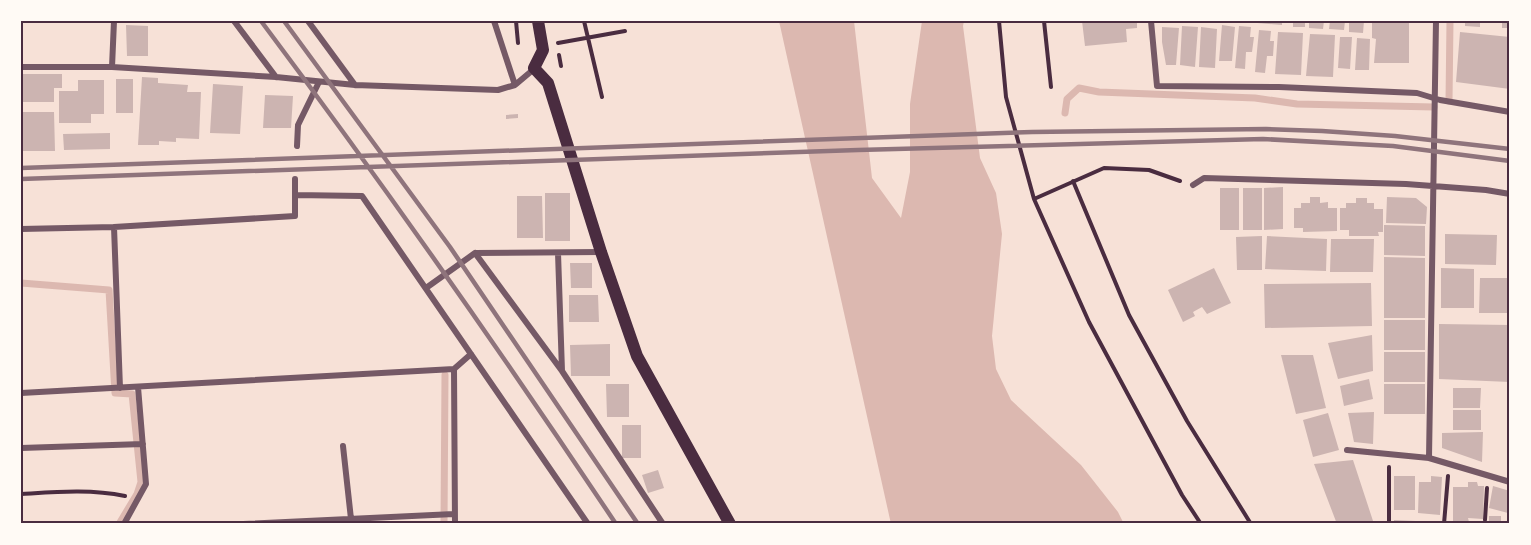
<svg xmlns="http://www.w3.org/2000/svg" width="1531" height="545" font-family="'Golos Text',sans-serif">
<rect width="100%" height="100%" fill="#f7e1d7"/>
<!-- water -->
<path fill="#dcb8b0" d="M779 21H854L872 178 901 218 910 172V104L922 21H964L963 26 980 158 996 193 1002 234 992 336 996 369 1011 400 1081 465 1118 512 1124 524H891Z"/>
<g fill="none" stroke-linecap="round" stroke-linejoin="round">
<!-- stream -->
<path stroke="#dcb8b0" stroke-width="7" d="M1449 101 1450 21
M1065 113 1067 99 1079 88 1099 92 1255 98 1297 104 1434 107
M21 283 109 290 115 393 132 394 141 482 137 494 119 524
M444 524 445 375"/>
</g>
<!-- building -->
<path fill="#ccb4b1" d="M1082 21H1137V28L1126 29 1127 42 1085 46Z
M1257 21H1282V25L1257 23Z
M1293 21H1305V27H1293Z
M1309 21H1324L1323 29 1309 28Z
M1330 21H1345L1344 30 1329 29Z
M1349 21H1364L1363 33 1349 32Z
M1372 21H1409V63H1374L1376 39 1372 38Z
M1465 21H1480V27L1465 26Z
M1502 21H1510V28H1502Z
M126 25 148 26V56H127Z
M1222 25 1235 27 1232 61H1219Z
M1182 26 1198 27 1195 67 1180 65Z
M1239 26 1251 27 1250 37H1254L1252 52H1246L1245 69 1235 68Z
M1162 27 1179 28 1176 65H1166L1162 42Z
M1201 27 1217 29 1215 68 1199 67Z
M1259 30 1271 31 1270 41H1274L1273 56H1267L1265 73 1255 72Z
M1278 32 1303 33 1301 75 1275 74Z
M1460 32 1510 37V89L1456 82Z
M1310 34 1335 35 1333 77 1306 76Z
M1340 37H1352L1350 69 1338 68Z
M1357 38 1370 39 1369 70H1355Z
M21 74H62V88H54V102H21Z
M142 77 158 78V83L188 85 187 92H201L199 139 176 138V142L159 141V145H138Z
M116 79H133V113H116Z
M78 80H104V114H91V123H59V91H78Z
M213 84 243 86 240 134 210 133Z
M265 95 293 96 291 128H263Z
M21 102H23V112H54L55 151H21Z
M518 114V118L506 119V115Z
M110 133V149L64 150 63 134Z
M1283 187V229L1264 230V188Z
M1220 188H1239V230H1220Z
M1243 188H1262V230H1243Z
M545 193H570V241H545Z
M517 196H542L543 238H517Z
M1310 197H1320V203L1328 202V208H1337V231L1303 232V228H1294V208H1301V203H1310Z
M1387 197 1416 198 1427 207 1426 224 1386 223Z
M1356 198H1367V203H1374V209H1383V232H1378L1379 236H1349V230H1340V208H1346V203H1356Z
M1384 225 1425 226V256L1384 255Z
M1445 234 1497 235 1496 265 1445 264Z
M1262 236V270H1237L1236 237Z
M1267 236 1327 239 1326 271 1265 269Z
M1331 239H1374L1373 272H1330Z
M1384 257 1425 258V318H1384Z
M570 263H592V288H571Z
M1214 268 1231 303 1207 314 1202 307 1193 312 1195 316 1183 322 1168 290Z
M1441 268 1474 269V308H1441Z
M1480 278H1510V313H1479Z
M1371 283 1372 326 1265 328 1264 284Z
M569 295H598L599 322H569Z
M1384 320H1425V350H1384Z
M1439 324 1510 325V382L1439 379Z
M1372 335 1373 371 1338 379 1328 343Z
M610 344V376H571L570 345Z
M1384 352H1425V382H1384Z
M1281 355H1313L1326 408 1296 414Z
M1369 379 1373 399 1344 406 1340 386Z
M606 384H629V417H607Z
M1384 384H1425V414H1384Z
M1453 388H1481L1480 408H1453Z
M1453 410H1481V430H1453Z
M1374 412 1373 444 1354 442 1348 413Z
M1328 413 1339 450 1313 457 1303 420Z
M622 425H641V458H622Z
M1483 432 1482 462 1442 448V433Z
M1353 460 1374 524H1337L1314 464Z
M658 470 664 488 648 493 642 475Z
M1394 476H1415V510H1394Z
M1431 476 1442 477 1440 515 1418 513 1419 482H1431Z
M1468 482H1477L1478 486H1484L1483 519 1468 518 1469 522 1453 521V487H1468Z
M1493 486 1510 491 1508 513 1489 508Z
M1489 516H1501V524H1489Z
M1394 520 1437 522V524H1394Z"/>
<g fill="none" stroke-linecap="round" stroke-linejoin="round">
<!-- path -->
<path stroke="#4a2c40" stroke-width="4" d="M516 21 518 43
M584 21 602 97
M999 21 1006 97 1034 199 1089 322 1182 495 1201 524
M1044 21 1051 87
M558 43 625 31
M559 55 561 66
M1073 181 1129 315 1187 421 1251 524
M1034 199 1104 168 1149 170 1180 181
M21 494C56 492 90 489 125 496
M1485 520 1487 488
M1389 524V467
M1444 524 1448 476"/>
<!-- minor -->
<path stroke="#755966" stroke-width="6" d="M234 21 276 77
M308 21 355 85
M494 21 515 85
M1151 21 1157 86 1279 87 1417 93 1440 100 1510 112
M21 67H112L276 77 355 85 498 90 515 85 534 69
M112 67 114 21
M297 146 298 125 319 82
M1193 185 1204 178 1406 184 1486 190 1510 194
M295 195 362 196 588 524
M21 229 114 227
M475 253 562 371 558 253
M426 288 475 253 600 252
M562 371 663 524
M120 388 114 227 295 216V179
M21 393 454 369
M343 446 351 519
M21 448 143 444
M1347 450 1429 458 1510 482
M1429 458 1436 21
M124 524 146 484 138 387
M243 524 454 514
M455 524 454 369 471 354"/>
<!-- secondary -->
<path stroke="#4a2c40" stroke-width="12" d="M538 21 543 50 534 68 548 83 601 252 637 356 730 524"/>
<!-- rail -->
<path stroke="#8f747c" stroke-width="4.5" d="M261 21C384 185 502 353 616 524
M284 21 450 247 638 524
M21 168 1032 132 1266 129 1322 131 1395 136 1510 149
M21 179 858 150 1263 139 1393 146 1510 161"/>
</g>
<!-- border -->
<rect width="1531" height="545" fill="none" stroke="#fffaf5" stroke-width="45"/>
<rect x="22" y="22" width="1486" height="500" fill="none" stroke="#4a2c40" stroke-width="2"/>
</svg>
